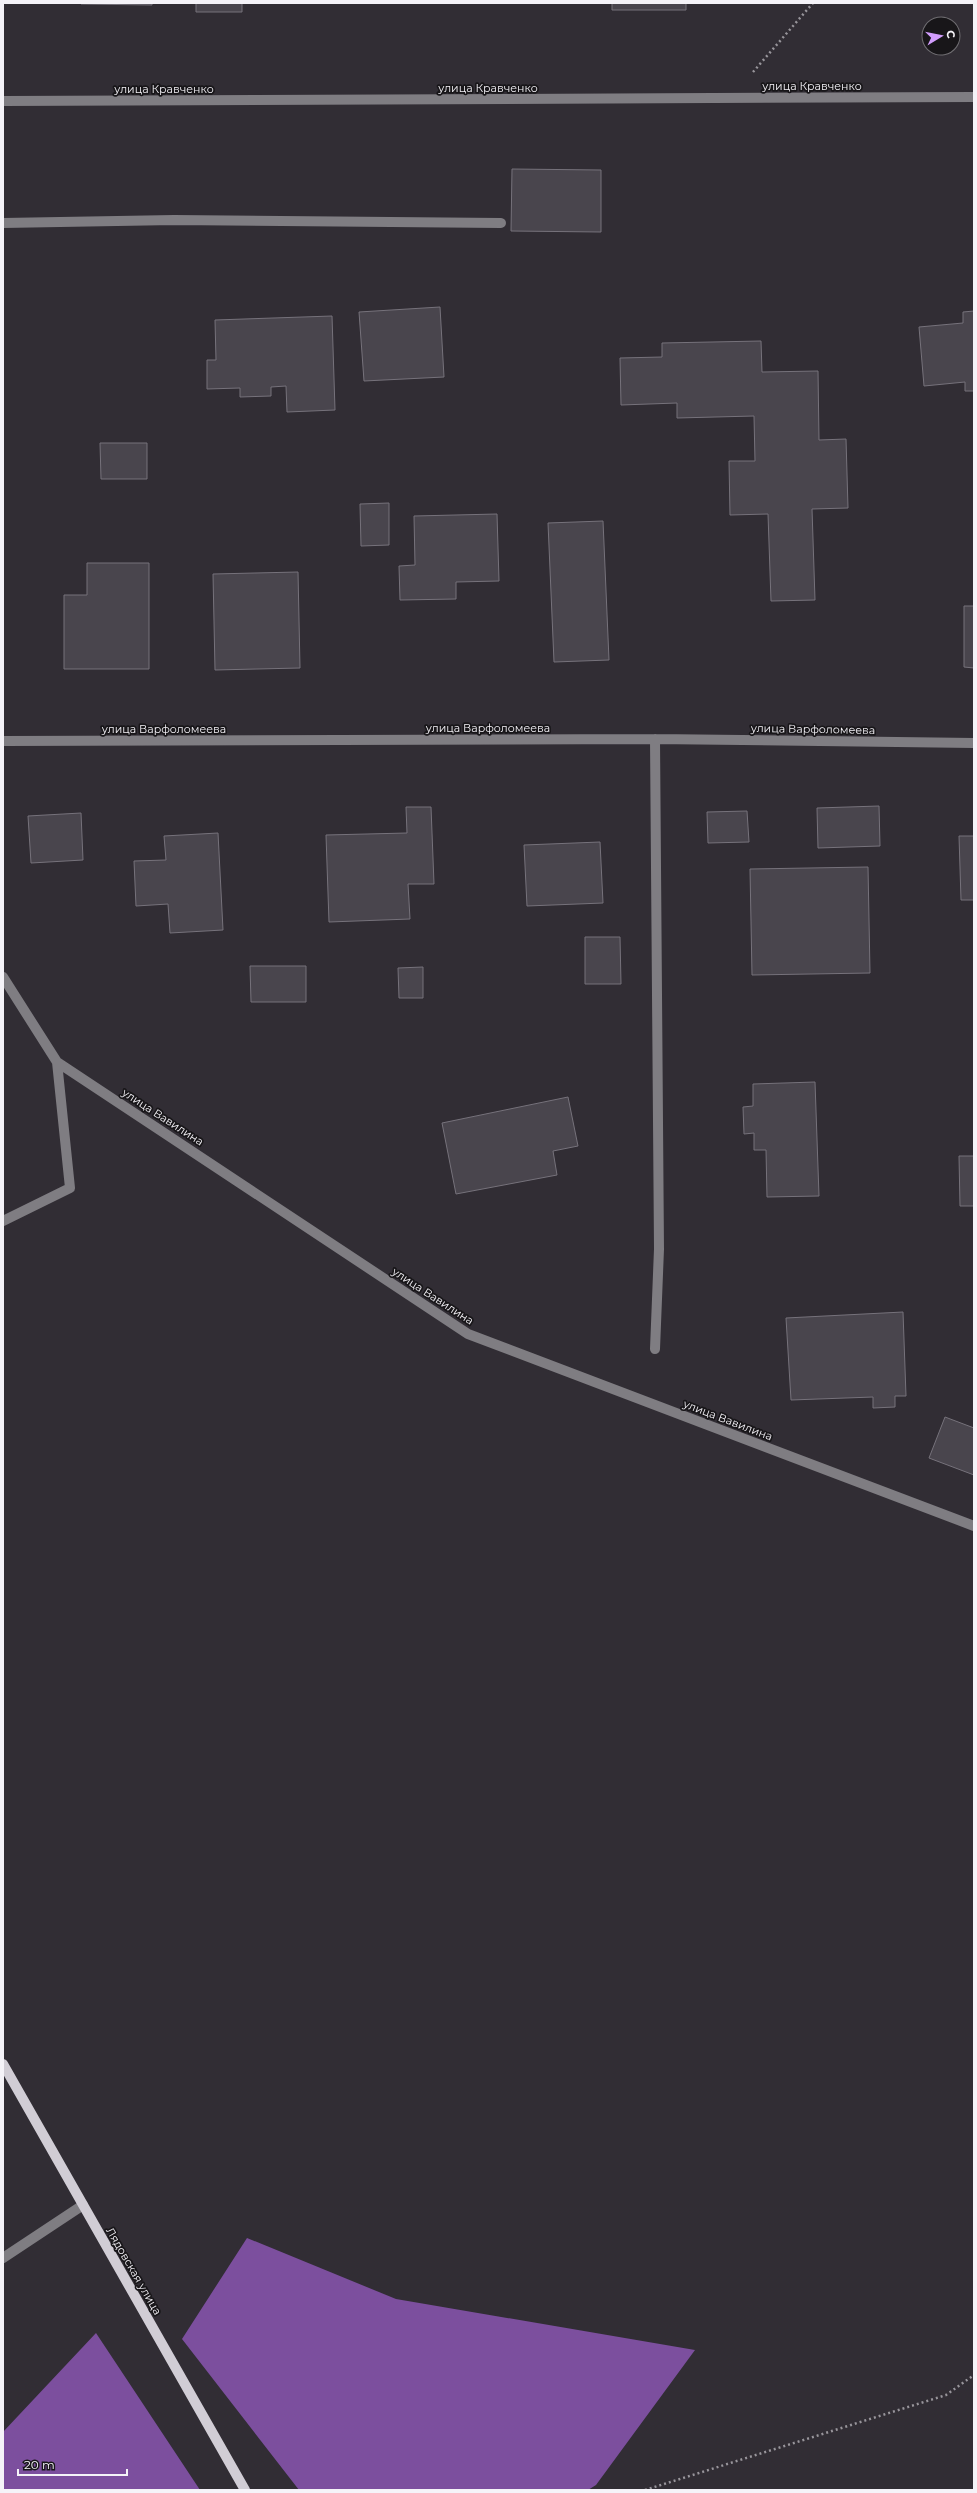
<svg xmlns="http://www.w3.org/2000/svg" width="977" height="2493" font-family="Montserrat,sans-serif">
<rect width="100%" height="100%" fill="#312d34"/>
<!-- forest -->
<path fill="#7c4f9e" d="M247 2238 396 2299 695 2350 596 2485 588 2490H299L182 2339Z
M96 2333 200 2490H3V2432Z"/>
<!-- building -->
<path fill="#49454d" stroke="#76727b" d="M81 3H152V5L81 4Z
M196 3H242V12H196Z
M612 3H686V10H612Z
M512 169 601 170V232L511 231Z
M440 307 444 377 364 381 359 312Z
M974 311V391H965V382L924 386 919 327 963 323V312Z
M332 316 335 410 287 412 286 386 271 387V396L240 397V388L207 389V360H216L215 320Z
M761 341 762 372 818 371 819 440 846 439 848 508 812 509 815 600 771 601 768 514 730 515 729 461H755L754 416 677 418V403L621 405 620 358 662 357V343Z
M100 443H147V479H101Z
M389 503V545L361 546 360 504Z
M497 514 499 581 456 582V599L400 600 399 566 415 565 414 516Z
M603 521 609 660 554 662 548 523Z
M87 563H149V669H64V595H87Z
M298 572 300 668 215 670 213 574Z
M964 606H974V668L964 667Z
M879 806 880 846 818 848 817 808Z
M406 807H431L434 884H408L410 919 329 922 326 835 407 833Z
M747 811 749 842 708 843 707 812Z
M81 813 83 860 31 863 28 816Z
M218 833 223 930 170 933 168 904 136 906 134 861 166 860 164 836Z
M959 836H974V900H961Z
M600 842 603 903 527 906 524 845Z
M868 867 870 973 752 975 750 869Z
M585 937H620L621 984H585Z
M250 966H306V1002H251Z
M423 967V998H399L398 968Z
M815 1082 819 1196 767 1197 766 1150H754V1133L744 1134 743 1107 753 1106V1084Z
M568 1097 578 1146 553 1151 557 1175 456 1194 442 1123Z
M959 1156H974V1206H960Z
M903 1312 906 1396H895V1407L873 1408V1397L791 1400 786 1318Z
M945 1417 974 1428V1475L929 1458Z"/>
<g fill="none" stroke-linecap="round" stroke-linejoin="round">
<!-- path -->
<path stroke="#98959b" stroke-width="2.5" stroke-dasharray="2 3" stroke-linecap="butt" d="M753 72 813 3
M645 2490 946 2395 974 2375"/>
<!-- minor -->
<path stroke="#7f7d82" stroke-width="10" d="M3 101 974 97
M3 223 174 220 501 223
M655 739 659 1249 655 1349
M3 741 655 739 974 743
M3 977 57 1062 468 1334 974 1526
M3 1221 70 1188 57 1062
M3 2258 83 2205"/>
<!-- major -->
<path stroke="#d1cdd5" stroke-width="10" d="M3 2064 245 2490"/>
</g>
<g text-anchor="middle" stroke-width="3.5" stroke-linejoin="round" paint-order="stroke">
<!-- street labels -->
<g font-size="11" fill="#f5f3f8" stroke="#181619">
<text x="812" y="90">улица Кравченко</text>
<text x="488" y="92">улица Кравченко</text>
<text x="164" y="93">улица Кравченко</text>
<text x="488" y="732">улица Варфоломеева</text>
<text x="164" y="733">улица Варфоломеева</text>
<text transform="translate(813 729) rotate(1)" y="4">улица Варфоломеева</text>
<text transform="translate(163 1117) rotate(33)" y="4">улица Вавилина</text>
<text transform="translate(433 1296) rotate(33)" y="4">улица Вавилина</text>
<text transform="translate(728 1420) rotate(21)" y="4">улица Вавилина</text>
<text transform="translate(134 2271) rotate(60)" y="4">Лядовская улица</text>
</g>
</g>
<!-- border -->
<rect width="977" height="2493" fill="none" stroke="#f5f3f8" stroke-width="8"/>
<!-- north arrow -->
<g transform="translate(941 36) rotate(80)"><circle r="19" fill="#181619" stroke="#706e72"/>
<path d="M0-3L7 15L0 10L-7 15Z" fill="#d29dfd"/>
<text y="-6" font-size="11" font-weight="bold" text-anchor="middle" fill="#f5f3f8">С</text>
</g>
<!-- scale -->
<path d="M18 2469v6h109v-6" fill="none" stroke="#f5f3f8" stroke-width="2"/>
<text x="24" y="2469" font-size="12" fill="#f5f3f8" stroke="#181619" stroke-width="3" paint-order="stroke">20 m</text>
</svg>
